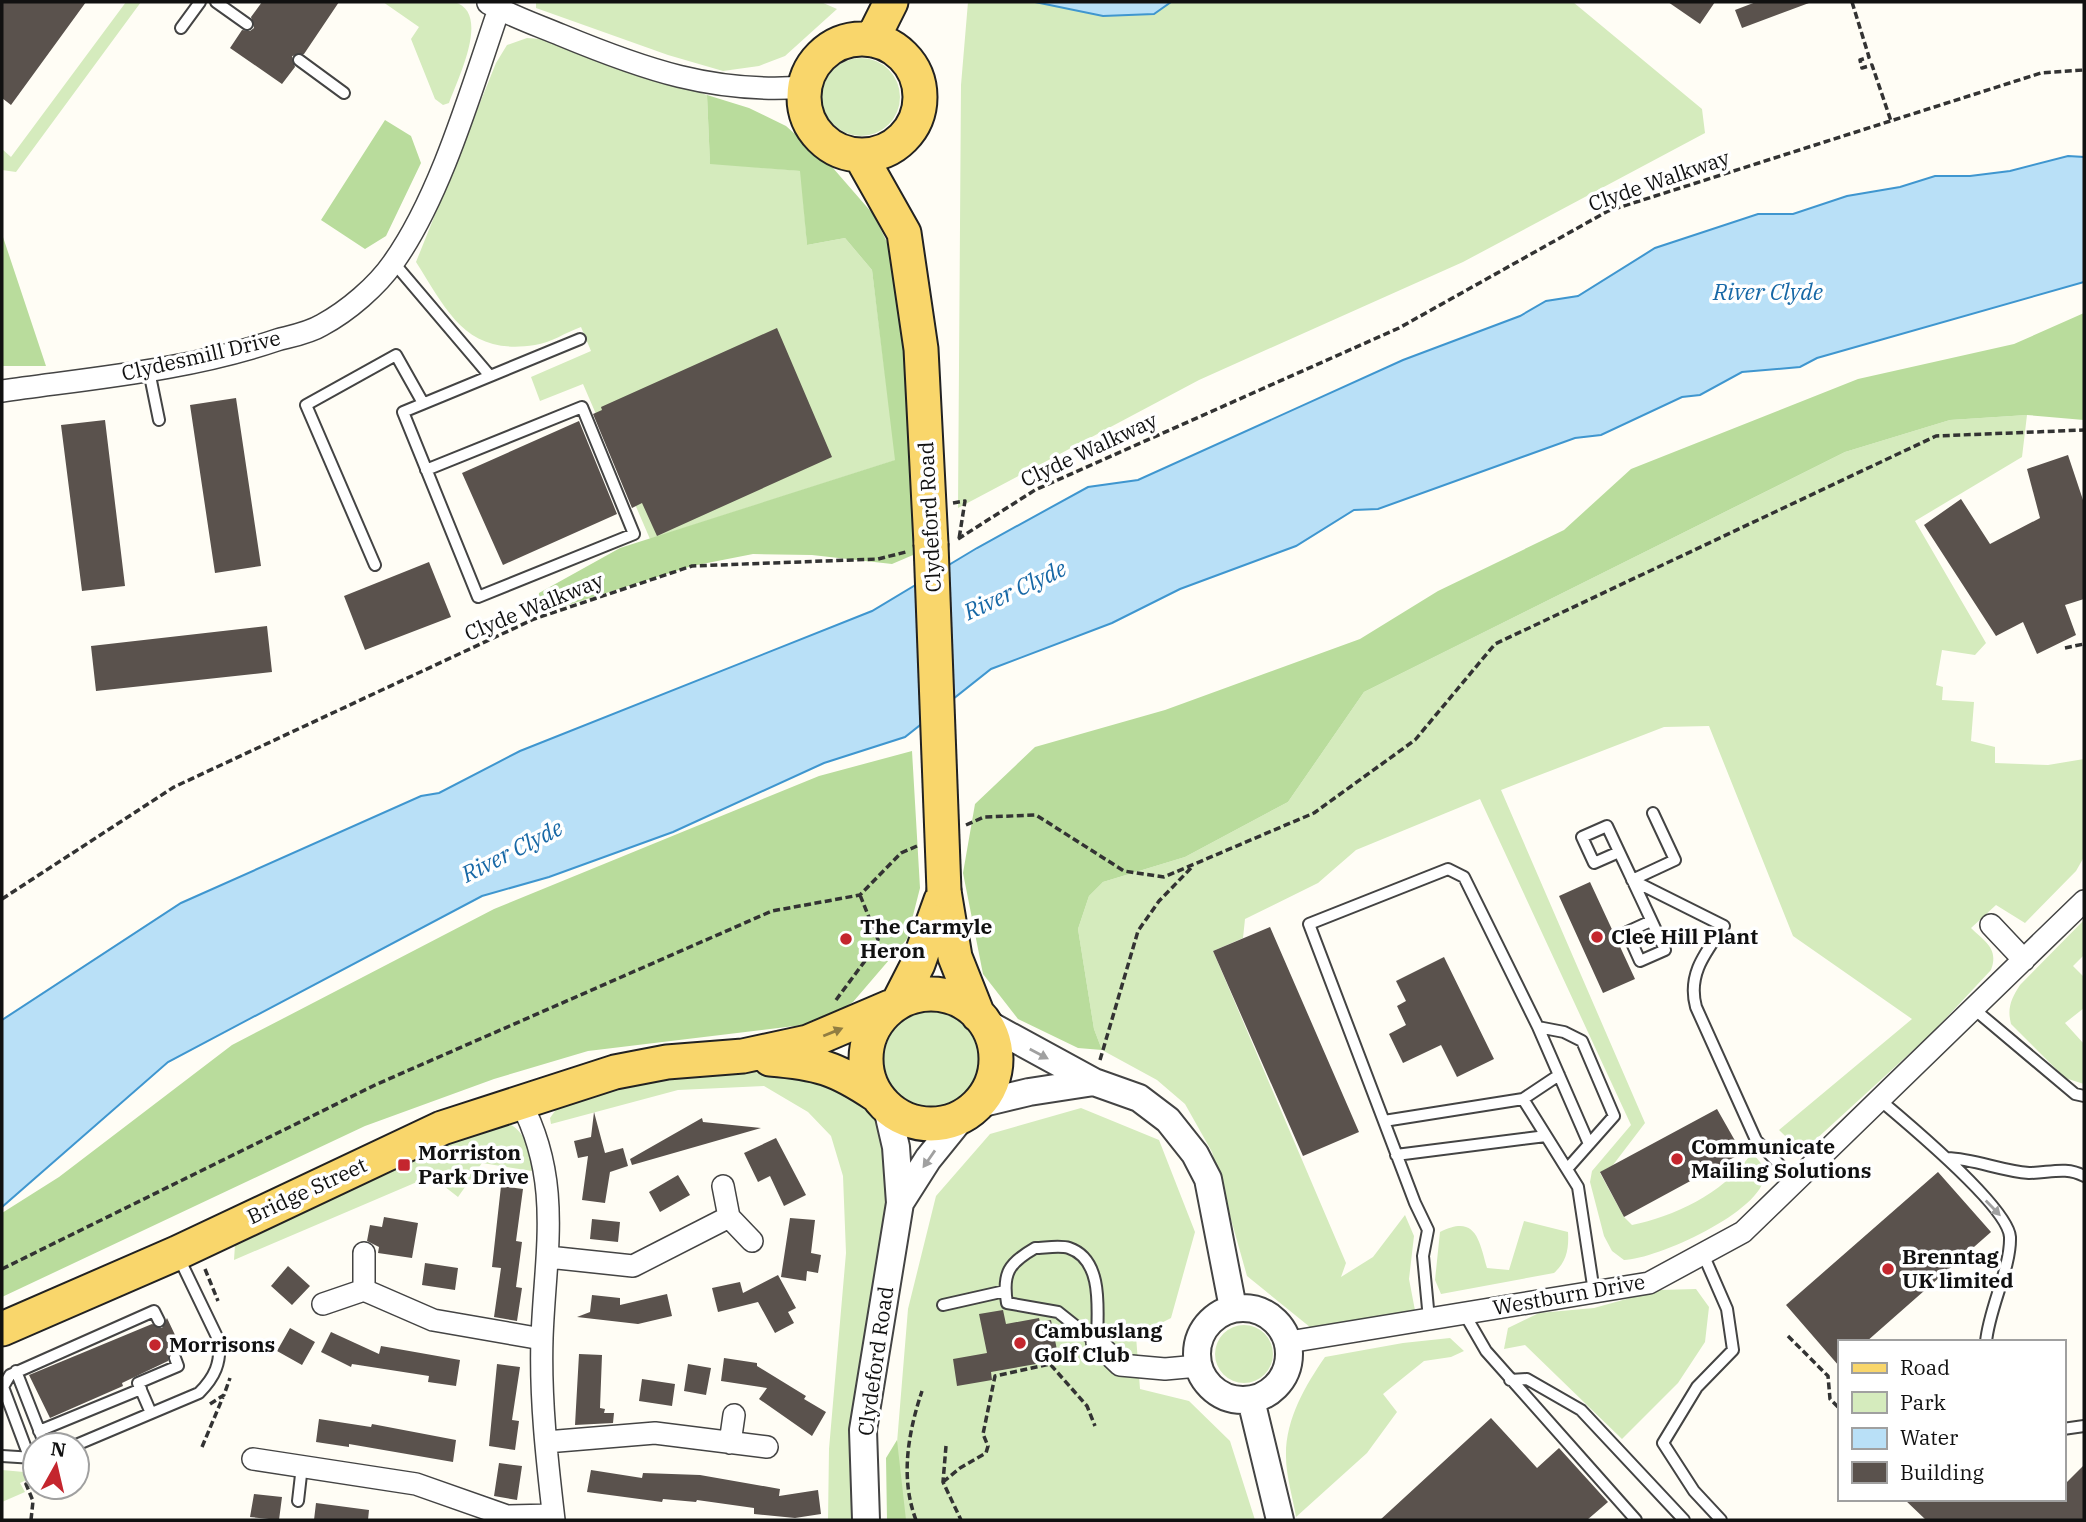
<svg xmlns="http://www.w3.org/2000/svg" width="2086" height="1522" font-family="'IBM Plex Serif',serif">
<rect width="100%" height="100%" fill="#fffdf5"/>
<!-- green -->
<path fill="#d5ebbd" d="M126 2H141L16 172 2 170V149L11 157Z
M383 2C402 2 436 0 454 2 492 12 457 80 449 103L443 105 435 99 411 39 419 27Z
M536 2H821L837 9 785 56 759 66 723 71 668 55 536 8Z
M968 2H1573L1702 109 1705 133 1463 262 1199 380 958 508 961 85Z
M527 38 541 39 707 95 710 163 801 171 807 245 845 238 872 270 896 460 650 539 583 384 540 401 531 377 591 351 581 327C566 332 551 343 535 345 466 356 448 312 416 262L496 63 507 45Z
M822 97a39 39 0 1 1 78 0a39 39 0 1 1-78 0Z
M2027 415 2022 457 1915 521 1986 643 1975 655 1942 650 1936 685 1943 687 1942 700 1974 702 1971 741 1995 747V763L2048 765 2084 759V857L2076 871 2025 923 1996 905 1971 928C1985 942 1999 948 1991 970L1932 1033 1813 1142C1797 1146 1790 1141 1779 1130L1912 1019 1793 936 1709 726 1664 727 1501 790 1645 1123 1613 1165 1600 1173 1624 1217 1632 1225C1673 1217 1723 1193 1748 1158L1755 1156C1760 1162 1765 1167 1765 1175 1762 1212 1657 1259 1624 1260L1612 1251 1604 1236 1590 1182 1592 1171 1631 1125 1480 799 1356 850 1318 883 1245 919 1243 938 1213 951 1346 1263 1341 1277 1373 1257 1405 1215 1414 1236 1409 1279 1417 1321 1321 1336 1247 1276 1212 1152 1185 1104 1157 1080 1102 1050 1094 1029 1078 929 1089 896 1103 882 1185 857 1288 802 1364 692 1845 452 1950 420Z
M2084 920V955L2073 966 2084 977V1008L2065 1023 2084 1044V1084L2065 1078 2011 1024C2007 1008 2011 999 2020 985Z
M884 1059a48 48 0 1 1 96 0a48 48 0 1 1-96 0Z
M742 1070 807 1071 868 1103 882 1138 890 1174 868 1314 850 1462 852 1520H828L829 1449 846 1253 843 1176 831 1136 808 1112 764 1086 678 1090 551 1124 550 1118 557 1108 645 1079Z
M1081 1108 1159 1140 1195 1232 1171 1318 1136 1336 1140 1389 1189 1401 1230 1441 1255 1520H898L895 1467 908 1309 936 1196 990 1134Z
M506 1123C525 1128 531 1155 538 1172L482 1163 458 1197 431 1176 234 1260 235 1245 251 1231 442 1144Z
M1524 1221 1568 1232C1569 1248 1567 1262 1554 1273L1441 1294 1435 1280 1440 1232C1476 1214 1479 1240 1487 1268L1509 1270Z
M1696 1289 1709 1307 1705 1342 1678 1383 1622 1439 1525 1345 1504 1349 1508 1328 1539 1313 1594 1308 1659 1290Z
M1215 1354a29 29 0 1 1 58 0a29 29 0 1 1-58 0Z
M1450 1338 1464 1351 1451 1357 1424 1361 1383 1394 1397 1412 1367 1453 1296 1517C1293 1498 1286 1476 1286 1457 1285 1420 1305 1386 1325 1357L1403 1343Z
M2 1470 35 1473V1476L20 1483 25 1492 2 1502Z"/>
<!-- forest -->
<path fill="#b9dc9c" d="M707 95 749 108 786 126 833 168 873 214 900 268 919 548 913 555 892 564 812 555 753 554 692 566 552 610 537 609 539 593 620 548 895 460 872 270 845 238 807 245 800 171 710 164Z
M385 120 411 136 421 163 386 236 365 249 321 220Z
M2 234 46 366H2Z
M2084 313V420L2027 415 1950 420 1845 452 1364 692 1288 802 1185 857 1103 882 1089 896 1078 929 1094 1029 1102 1050 1078 1048 1018 1019 983 974 963 873 975 804 1035 747 1165 710 1360 639 1438 591 1564 530 1631 469 1858 379 2014 344Z
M912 751 920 888 907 939 853 1002 819 1023 588 1051 494 1079 365 1126 2 1297V1213L59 1177 232 1045 494 909 819 776Z
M897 1440 906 1520H887L886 1458Z"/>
<!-- water -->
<path fill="#b9e0f7" stroke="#3f96cf" stroke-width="2" d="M1035 2H1171L1154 14 1103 16Z
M2068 156 2084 157V282L1817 358 1800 367 1742 372 1700 395 1682 397 1601 435 1575 438 1378 509 1354 510 1296 546 1180 589 1112 623 991 669 905 737 824 763 673 832 549 877 482 896 168 1062 2 1207V1020L181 903 421 796 439 793 520 751 872 611 977 548 1088 487 1138 480 1403 360 1520 316 1546 301 1578 296 1655 248 1758 214H1793L1847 196 1900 187 1935 176H1970L2010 171Z"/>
<!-- building -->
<path fill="#5a524d" d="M2 2H86L11 105 2 98Z
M262 2H339L304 54 292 56 295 67 282 84 230 48 242 30 250 31 254 28 251 17Z
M1668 2H1715L1700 24Z
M1756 2H1809V3L1742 28 1735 10Z
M777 328 832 457 657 536 642 503 632 508 593 414 602 410 601 407Z
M236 398 261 566 215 573 190 405Z
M105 420 125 586 82 591 61 425Z
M579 421 617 514 503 565 462 473Z
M2068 455 2084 503V599L2065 605 2076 635 2037 654 2023 622 1996 636 1924 525 1961 499 1990 544 2040 518 2027 469Z
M429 562 451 617 365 650 344 596Z
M267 626 272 672 96 691 91 646Z
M1590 882 1635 979 1603 993 1559 896Z
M1270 927 1359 1132 1303 1156 1213 951Z
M1444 957 1494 1059 1457 1077 1441 1045 1403 1063 1389 1034 1406 1025 1397 1006 1406 1001 1396 981Z
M1717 1109 1742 1153 1624 1217 1600 1172Z
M594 1112 605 1153 623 1148 628 1166 610 1172 605 1203 582 1200 588 1156 578 1158 574 1141 591 1137Z
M702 1118 703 1122 761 1128 632 1165 630 1159Z
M776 1138 806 1195 784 1206 770 1176 758 1182 744 1153Z
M1938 1172 1991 1232 1866 1342H1839V1366L1786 1305Z
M678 1175 690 1195 660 1212 649 1192Z
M501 1186 523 1189 516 1241 522 1242 516 1287 522 1288 517 1321 494 1317 501 1268 492 1267Z
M384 1217 418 1223 412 1258 378 1253 379 1247 367 1241 370 1225 382 1227Z
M790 1218 815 1220 811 1253 821 1255 818 1273 807 1271 806 1281 781 1277Z
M592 1219 620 1222 618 1242 590 1239Z
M425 1263 458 1268 455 1290 422 1285Z
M288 1266 310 1286 292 1305 271 1286Z
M778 1275 796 1308 788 1312 794 1323 775 1333 758 1302 718 1312 712 1288 740 1282 743 1293Z
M667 1294 672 1316 638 1324 577 1317 590 1312 592 1295 620 1298V1305Z
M1003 1310 1006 1324 1039 1318 1040 1322 1051 1320 1059 1360 991 1372 992 1380 957 1386 953 1359 987 1353 979 1314Z
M167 1318 184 1354 172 1351 168 1361 122 1383 123 1386 50 1418 29 1375 152 1324 162 1328Z
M290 1328 315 1342 302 1365 277 1351Z
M331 1332 379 1354 381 1346 460 1360 456 1386 428 1382 429 1376 352 1364 351 1367 321 1352Z
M579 1354 602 1355 600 1408 605 1409 604 1413H614L613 1423 575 1425Z
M724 1358 757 1363V1366L806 1396 804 1399 826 1412 812 1436 759 1399 767 1388 721 1381Z
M497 1364 520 1367 512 1420 519 1421 515 1450 489 1446Z
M688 1364 711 1368 706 1395 684 1391Z
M642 1379 675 1384 672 1406 639 1401Z
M1491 1418 1537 1468 1559 1448 1608 1502 1587 1520H1380Z
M319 1419 371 1427 372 1424 456 1440 453 1462 349 1444V1447L316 1442Z
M499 1463 522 1466 517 1500 494 1496Z
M2084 1465V1520H1926L1904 1499H2063V1486Z
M591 1470 642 1478 643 1473 700 1475 780 1489 779 1496 818 1490 821 1514 795 1518 754 1514V1508L697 1500 696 1502 663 1499 662 1502 587 1492Z
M254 1494 282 1497 279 1520 250 1517Z
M316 1503 369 1510 368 1520H314Z"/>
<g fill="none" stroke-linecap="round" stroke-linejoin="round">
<defs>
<path id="service" d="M216 2 247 24
M181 28 200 2
M299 60 344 93
M394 263 490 376
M149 371 159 420
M426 470 582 407 634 534 478 597 403 412 580 339
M375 565 306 405 396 355 423 403
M1619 852 1594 863 1582 837 1607 826C1626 867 1646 908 1665 950L1640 961 1627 932 1651 921
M1632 880 1724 926C1706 952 1687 974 1696 1007L1756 1140 1796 1182
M1632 880 1675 860 1653 813
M1974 1009 2075 1094 2084 1096
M1538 1027 1564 1032 1582 1041 1614 1116 1567 1169
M1523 1099 1559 1075
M1881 1101C1906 1122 2008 1207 2010 1237 2011 1268 1989 1308 1986 1342
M1384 1121 1523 1099 1578 1187 1594 1292
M1396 1155 1546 1136
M1947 1158C1975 1159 2001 1171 2029 1173 2049 1173 2066 1166 2084 1176
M1035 1248C1044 1248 1060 1245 1069 1248 1105 1260 1097 1314 1097 1343L1058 1312 1007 1303C1002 1273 1009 1263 1035 1248Z
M1703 1254 1727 1309 1733 1350 1697 1387 1663 1443 1694 1491 1721 1520
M943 1305 1005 1291
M1464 1313 1486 1351 1636 1520
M1429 1319 1423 1256 1428 1230 1415 1203 1309 924 1448 869 1464 877 1538 1027 1589 1144
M16 1371 45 1445
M1510 1380 1527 1379 1581 1410 1684 1520
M151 1413 138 1383 178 1366 175 1358
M2063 1429 2084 1426
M39 1431 141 1389
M76 1445 199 1393C215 1377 221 1363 219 1341L179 1258
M2 1456 34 1458
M30 1459 3 1387 10 1375 154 1311 159 1321
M298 1501 302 1466"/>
<path id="minor" d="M488 3C511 16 537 25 561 35 643 69 714 94 804 87
M2 391C94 378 189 370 277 340 292 336 309 333 322 325 348 311 377 286 393 263 441 196 472 87 499 9
M1991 925 2024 960
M520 1101C563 1181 545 1253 542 1338 540 1398 547 1460 554 1520
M723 1186 729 1217 752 1241
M548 1257 633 1266 729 1217
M364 1290 433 1320 542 1339
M323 1304 364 1290V1253
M1289 1342 1649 1283 1743 1232 2084 901
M1097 1343 1120 1365 1165 1369 1198 1366
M546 1442 655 1433 767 1447
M730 1443 734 1415
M253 1459 416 1484 507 1516 553 1515"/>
<path id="tertiary" d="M986 1023 1094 1082 1139 1098 1168 1120 1195 1154 1208 1179 1233 1308
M979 1104 1029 1092 1094 1082
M900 1203 928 1159 962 1117
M1197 1354a46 46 0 1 1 92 0a46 46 0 1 1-92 0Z
M1251 1400 1280 1520
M866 1520 863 1430 900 1203 896 1147 887 1108"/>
<path id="primary" d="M804 97a58 58 0 1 1 116 0a58 58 0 1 1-116 0Z
M872 40 891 2
M860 155 904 233 921 349 931 544
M944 891 955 957 978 1015
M866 1059a65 65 0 1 1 130 0a65 65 0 1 1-130 0Z
M898 1003 918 964 941 900
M770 1059C818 1063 836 1068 876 1095
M2 1329 177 1253 442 1128 615 1072 667 1062 743 1056 808 1042 890 1007"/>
</defs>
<!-- service casing -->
<use href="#service" stroke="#444" stroke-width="14"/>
<!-- minor casing -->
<use href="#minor" stroke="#444" stroke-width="24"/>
<!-- tertiary casing -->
<use href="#tertiary" stroke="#444" stroke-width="30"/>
<!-- primary casing -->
<use href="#primary" stroke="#222" stroke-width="37"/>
<!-- path -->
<path stroke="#333" stroke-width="3.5" stroke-dasharray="7 3.5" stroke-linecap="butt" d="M1852 2 1869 57 1860 60 1862 68 1872 65 1891 121
M953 503 965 501 959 539
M958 539 1035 490 1399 328 1608 211 2041 73 2084 70
M2065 648 2084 644
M966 825 984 817 1036 815 1124 871 1164 877 1314 813 1415 740 1495 644 1936 436 2084 430
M2 899 174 787 534 619 692 566 878 559 906 552
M836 1000 879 942 860 895
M1100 1060 1138 931 1159 901 1193 866
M2 1269 375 1085 772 911 860 895 901 853 917 846
M205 1269 218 1301
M1788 1336 1828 1376 1830 1399 1839 1408
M210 1404 224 1395 230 1378
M946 1446 943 1482 961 1520
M202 1447 223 1397
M943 1482 960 1468 986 1453 988 1446 983 1434 995 1376 1050 1364 1087 1406 1095 1426
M31 1520 33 1501 26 1484 35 1480
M916 1520C900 1478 908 1433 922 1391"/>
<!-- service -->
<use href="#service" stroke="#fff" stroke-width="10"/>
<!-- minor -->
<use href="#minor" stroke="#fff" stroke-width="21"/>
<!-- tertiary -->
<use href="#tertiary" stroke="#fff" stroke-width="26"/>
<!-- primary -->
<use href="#primary" stroke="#f9d66b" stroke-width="33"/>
<defs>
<path id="primary-bridge" d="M931 544 944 891"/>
</defs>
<!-- primary-bridge casing -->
<use href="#primary-bridge" stroke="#222" stroke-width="37" stroke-linecap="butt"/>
<!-- primary-bridge -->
<use href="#primary-bridge" stroke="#f9d66b" stroke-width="33"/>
</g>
<!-- one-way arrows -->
<defs><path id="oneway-solid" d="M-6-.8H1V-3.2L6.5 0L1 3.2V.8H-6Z" transform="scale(1.75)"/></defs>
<use fill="#917d42" href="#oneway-solid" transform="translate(833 1032) rotate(-22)"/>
<g fill="#a0a0a0">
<use href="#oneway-solid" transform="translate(1039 1054) rotate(28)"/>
<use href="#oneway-solid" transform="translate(929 1159) rotate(125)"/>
<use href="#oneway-solid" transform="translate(1993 1208) rotate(46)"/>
</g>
<!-- markers -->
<g fill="#c4262e" stroke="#fff" stroke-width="2.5">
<circle cx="1597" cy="937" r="7"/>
<circle cx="846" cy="939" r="7"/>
<circle cx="1677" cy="1159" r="7"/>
<rect x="397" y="1158" width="14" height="14" rx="3.5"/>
<circle cx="1888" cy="1269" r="7"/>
<circle cx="1020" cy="1343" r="7"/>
<circle cx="155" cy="1345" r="7"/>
</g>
<g text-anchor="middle" stroke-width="7" stroke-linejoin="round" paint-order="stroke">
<!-- street labels -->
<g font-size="21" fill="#111" stroke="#fff">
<text transform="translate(1659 181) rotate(-19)" y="7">Clyde Walkway</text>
<text transform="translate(201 356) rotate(-13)" y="7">Clydesmill Drive</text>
<text transform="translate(1089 450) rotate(-25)" y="7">Clyde Walkway</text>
<text transform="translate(930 517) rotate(-93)" y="7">Clydeford Road</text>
<text transform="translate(534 607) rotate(-22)" y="7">Clyde Walkway</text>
<text transform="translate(307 1191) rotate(-25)" y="7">Bridge Street</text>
<text transform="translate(1569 1295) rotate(-10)" y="7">Westburn Drive</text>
<text transform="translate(876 1361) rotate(-82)" y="7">Clydeford Road</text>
</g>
<!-- poi labels -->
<g font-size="21" font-weight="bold" fill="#111" stroke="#fff" text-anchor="start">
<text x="860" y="934">The Carmyle<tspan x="860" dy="24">Heron</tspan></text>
<text x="1611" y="944">Clee Hill Plant</text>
<text x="1691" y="1154">Communicate<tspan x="1691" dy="24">Mailing Solutions</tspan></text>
<text x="418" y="1160">Morriston<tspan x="418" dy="24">Park Drive</tspan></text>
<text x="1902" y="1264">Brenntag<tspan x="1902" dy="24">UK limited</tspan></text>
<text x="1034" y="1338">Cambuslang<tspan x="1034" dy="24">Golf Club</tspan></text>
<text x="169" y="1352">Morrisons</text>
</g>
<!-- water labels -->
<g font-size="23" font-style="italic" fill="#1768a6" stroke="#fff">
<text x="1768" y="300">River Clyde</text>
<text transform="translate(1015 590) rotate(-25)" y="8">River Clyde</text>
<text transform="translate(512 851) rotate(-27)" y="8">River Clyde</text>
</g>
</g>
<!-- border -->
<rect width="2086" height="1522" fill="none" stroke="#111111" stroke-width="7"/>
<!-- legend -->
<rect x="1838" y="1340" width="228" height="161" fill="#ffffff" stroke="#a0a0a0" stroke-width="2"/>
<rect x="1852" y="1363" width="35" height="10" fill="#f9d66b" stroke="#a0a0a0" stroke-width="2"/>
<text x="1900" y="1375" font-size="21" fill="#111111">Road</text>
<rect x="1852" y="1392" width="35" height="21" fill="#d5ebbd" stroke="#a0a0a0" stroke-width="2"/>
<text x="1900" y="1410" font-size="21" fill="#111111">Park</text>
<rect x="1852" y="1428" width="35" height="21" fill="#b9e0f7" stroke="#a0a0a0" stroke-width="2"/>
<text x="1900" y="1445" font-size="21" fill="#111111">Water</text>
<rect x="1852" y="1462" width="35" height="21" fill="#5a524d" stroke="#a0a0a0" stroke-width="2"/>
<text x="1900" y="1480" font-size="21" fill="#111111">Building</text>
<!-- north arrow -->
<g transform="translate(56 1466) rotate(8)"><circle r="33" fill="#ffffff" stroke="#a0a0a0" stroke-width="2"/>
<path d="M0-5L12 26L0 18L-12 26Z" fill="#c4262e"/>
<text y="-10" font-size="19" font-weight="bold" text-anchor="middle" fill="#111111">N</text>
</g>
</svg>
